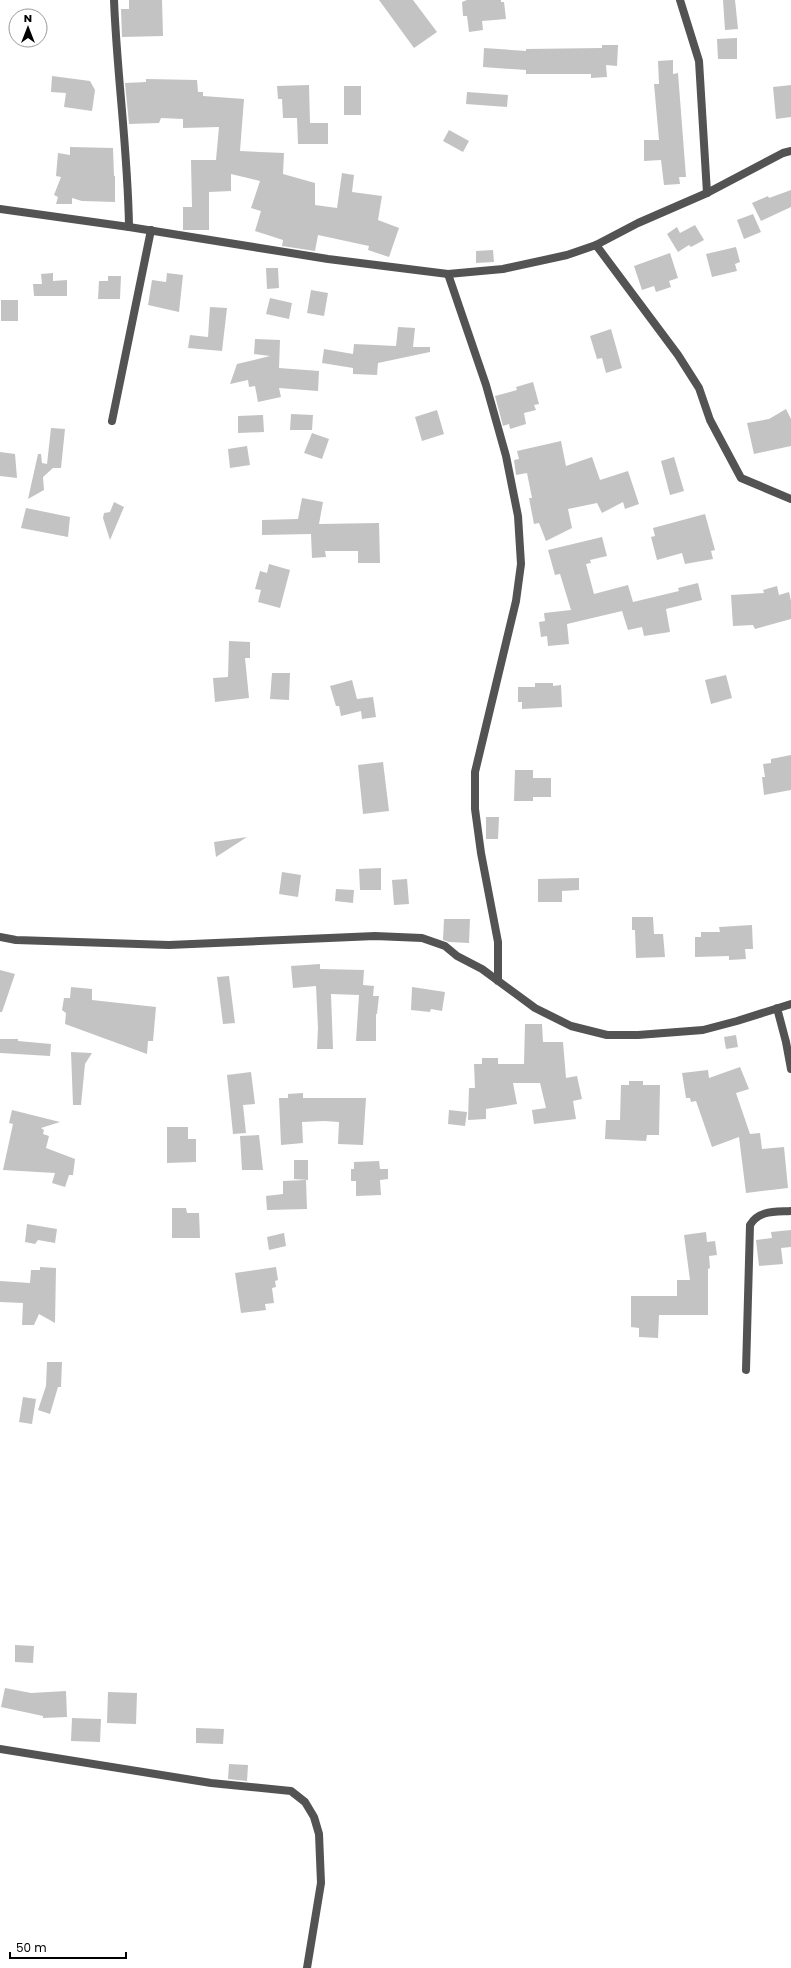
<svg xmlns="http://www.w3.org/2000/svg" width="791" height="1968" font-family="Poppins,sans-serif">
<rect width="100%" height="100%" fill="#fff"/>
<!-- building -->
<path fill="#c3c3c3" d="M129 0H162L163 36 122 37 121 9H129Z
M379 0H413L437 32 414 48Z
M467 0H501V2H504L506 19 482 21 483 30 469 32 467 16H463L462 2Z
M723 0H735L738 29 725 30Z
M737 38V59H718L717 39Z
M602 45H618L617 66 606 65 607 77 591 78V74H526V70L483 67 484 48 526 51V49L602 48Z
M673 60V74L678 73 686 177H679L680 184 664 185 661 160 644 161V140H659L654 84H659L658 61Z
M52 76 90 81 95 90 92 111 64 107 66 93 51 92Z
M146 79 197 80 198 92H203V96L244 99 240 151 284 153 283 174 315 183V205L337 208 342 173 354 175 352 192 382 196 378 220 399 228 389 257 368 250 369 246 318 235 315 251 282 246 283 240 255 231 261 211 251 208 260 181 231 174V191L209 192V230H183V207H192L191 160H216L219 127 183 128V119L161 118 159 123 129 124 125 83 146 82Z
M309 85 310 123H328V144H298L297 118H283L282 99H278L277 86Z
M791 85V117L776 119 773 87Z
M344 86H361V115H344Z
M467 92 508 95 507 107 466 104Z
M449 130 469 141 463 152 443 141Z
M70 147 113 148 114 176H115V202L82 201 72 198V204H56L58 197 54 195 61 177 56 176 58 153 70 155Z
M791 190V207L761 221 752 203 768 196 769 198Z
M753 214 761 232 744 239 737 220Z
M695 225 704 240 691 247 689 245 678 252 667 234 677 227 680 233Z
M736 247 740 262 735 264 737 271 712 277 706 254Z
M493 250 494 262 476 263V251Z
M670 253 678 278 669 281 671 287 656 292 654 286 642 290 634 266Z
M266 268H278L279 288 267 289Z
M53 273V281L67 280V296H34L33 284H42L41 274Z
M167 273 183 275 179 312 148 305 152 280 166 282Z
M108 276H121L120 299H98L99 281H108Z
M311 290 328 293 324 316 307 313Z
M270 298 292 303 289 319 266 314Z
M1 300H18V321H1Z
M210 307 227 308 222 351 188 348 190 335 208 337Z
M398 327 415 328 413 347H430V352L378 363 377 375 353 374V368L322 363 324 349 353 354 354 344 396 346Z
M611 329 622 368 606 373 602 358 597 359 590 336Z
M255 339 280 340 279 368 319 371 318 391 279 388 281 397 258 402 255 386 249 387 248 380 230 384 237 364 270 356 254 354Z
M533 382 539 404 534 405 536 410 524 413 526 424 510 429 509 424 503 426 495 396 517 390 516 387Z
M786 409 791 419V446L754 454 747 423 769 419Z
M437 410 444 434 422 441 415 417Z
M291 414 313 415 312 430H290Z
M263 415 264 432 238 433V416Z
M51 428 65 429 61 468H53L43 477 44 490 28 499 38 454H41L42 463 47 464Z
M312 433 329 439 322 459 304 453Z
M561 441 566 466 592 457 600 480 628 471 639 504 625 509 623 502 602 513 597 503 568 509 572 528 546 541 539 523 534 524 529 498H532L527 473 516 475 514 460 519 459 517 451Z
M247 446 250 465 230 468 228 449Z
M0 452 15 454 17 478 0 476Z
M674 457 684 491 670 495 661 461Z
M302 498 323 502 319 524 379 523 380 563H358V551H325L326 557 312 558 311 534 262 535V520L298 519Z
M114 502 124 507 110 540 103 518 104 513 110 512Z
M26 508 70 517 68 537 21 528Z
M705 514 715 550 711 551 713 559 685 564 682 553 657 560 651 537 655 536 653 528Z
M602 537 607 556 590 560 591 563 586 564 594 594 628 585 633 602 679 591 678 588 698 583 702 600 666 609 670 632 644 636 642 627 628 630 622 611 567 624 569 644 548 646 547 636 541 637 539 622 545 621 544 613 571 610 560 574 555 575 548 550Z
M269 564 290 570 280 608 258 602 261 590 255 589 260 571 267 573Z
M777 586 779 595 789 592 791 601V619L755 629 753 625 733 626 731 595 764 593 763 590Z
M229 641 250 642V658H245L249 698 215 702 213 678 228 677Z
M272 673H290L289 700 270 699Z
M726 675 732 698 711 704 705 680Z
M352 680 357 699 373 697 376 717 362 719 361 711 341 716 339 706H336L330 686Z
M535 683H553V686L561 685 562 707 522 709V702H518V687H535Z
M791 755V790L764 795 762 777H765L763 764 771 763V759Z
M383 762 389 811 363 814 358 765Z
M515 770H533V778H551V797H533V801H514Z
M486 817H499L498 839H486Z
M247 837 216 857 214 842Z
M381 868V890H360L359 869Z
M282 872 301 875 298 897 279 894Z
M579 878V890L562 891V902H538V879Z
M407 879 409 904 394 905 392 880Z
M336 889 354 890 353 903 335 901Z
M632 917H653L654 934H663L665 957 636 958 635 930H632Z
M444 919H470L469 943 449 942 443 940Z
M752 925 753 949H745L746 959 729 960V956L695 957V937H701V932H720L719 927Z
M320 964V969L364 970 363 985 374 986 373 996H379L377 1014H376V1041H356L359 995 331 994 333 1049H317L318 1028 316 986 293 988 291 966Z
M0 970 15 974 2 1012H0Z
M229 976 235 1023 223 1024 217 977Z
M71 987 92 989V1000L156 1007 153 1041H148L147 1054 65 1024 66 1013 62 1010 64 998H70Z
M412 987 445 992 442 1011 431 1009 430 1012 411 1010Z
M525 1024H542L543 1042H563L566 1078 577 1076 582 1099 573 1101 576 1119 534 1124 532 1110 546 1108 540 1083H513L517 1104 486 1109V1119L468 1120 469 1088H475L474 1064H482V1058H498V1064H524Z
M736 1035 738 1047 726 1049 724 1037Z
M0 1039H18V1041L51 1044 50 1056 0 1053Z
M71 1052 92 1053 85 1064 81 1105H73Z
M740 1067 749 1089 736 1093 750 1134 760 1133 762 1149 784 1147 788 1188 746 1193 739 1137 712 1147 696 1101 691 1102 690 1098H686L682 1073 708 1070 709 1078Z
M251 1072 255 1104 243 1105 246 1133 233 1134 227 1075Z
M629 1081H643V1085H660L659 1135H647L646 1141 605 1139 606 1120H620L621 1085H629Z
M303 1093V1098H366L363 1145 338 1144 339 1122 324 1121 302 1122 303 1143 281 1145 279 1098H288V1094Z
M12 1110 60 1122 41 1128 44 1130 43 1134 49 1136 46 1148 75 1159 73 1175H69L65 1187 52 1183 55 1173 3 1170 13 1124 9 1123Z
M449 1110 467 1112 465 1126 448 1124Z
M167 1127H188V1139H196V1162L167 1163Z
M259 1135 263 1170H242L240 1136Z
M294 1160H308V1180L294 1179Z
M379 1161 380 1169H388V1179L380 1180 381 1195 356 1196V1181H351V1169H354V1162Z
M306 1180 307 1209 267 1210 266 1196 283 1194V1181Z
M172 1208H186L187 1213H199L200 1238H172Z
M27 1224 57 1229 55 1243 38 1240 35 1244 25 1242Z
M791 1230V1247L781 1248 783 1264 759 1266 756 1240 772 1238 771 1232Z
M706 1232 707 1242 715 1241 717 1255 709 1256 710 1268 708 1269V1315H659L658 1338 639 1337V1328L631 1327V1296H677V1280H690L684 1235Z
M284 1233 286 1246 269 1250 267 1237Z
M40 1267 56 1268 55 1323 39 1314 34 1325H22L23 1303 0 1302V1281L30 1283 31 1270H40Z
M276 1267 278 1280 275 1281 276 1287 272 1288 274 1303 265 1304 266 1310 241 1313 235 1273Z
M47 1362H62L61 1387H58L50 1414 38 1410 46 1386Z
M23 1397 36 1399 32 1424 19 1422Z
M15 1645 34 1646 33 1663 15 1662Z
M5 1688 31 1693 66 1691 67 1717 43 1718V1716L1 1707Z
M108 1692 137 1693 136 1724 107 1723Z
M72 1718 101 1719 100 1742 71 1741Z
M196 1728 224 1729 223 1744 196 1743Z
M229 1764 248 1765 247 1781 228 1779Z"/>
<g fill="none" stroke-linecap="round" stroke-linejoin="round">
<!-- minor -->
<path stroke="#535353" stroke-width="8" d="M114 0C117 76 128 151 129 227
M680 0 699 61 707 193
M596 245 678 355 699 388 710 420 741 478 791 499
M448 274 486 385 506 456 518 516 521 564 516 601 475 772V809L481 853 498 942V981
M112 421 151 230
M0 937 16 940 169 945 375 936 422 938 445 946 457 956 482 969 535 1008 571 1026 607 1035H638L703 1030 737 1021 791 1004
M777 1008 786 1042 791 1069
M746 1370 750 1225C759 1210 775 1212 791 1211
M0 1749 211 1783 291 1791 305 1802 314 1817 319 1834 321 1883 307 1968"/>
<!-- tertiary -->
<path stroke="#535353" stroke-width="8" d="M0 209 129 227 328 259 448 274 503 269 567 255 596 245 638 223 707 193 783 153 791 151"/>
</g>
<!-- north arrow -->
<g transform="translate(28 28)"><circle r="19" fill="#ffffff" stroke="#999999"/>
<path d="M0-3L7 15L0 10L-7 15Z" fill="#000000"/>
<text y="-6" font-size="11" font-weight="bold" text-anchor="middle" fill="#000000">N</text>
</g>
<!-- scale -->
<path d="M10 1952v6h116v-6" fill="none" stroke="#000000" stroke-width="2"/>
<text x="16" y="1952" font-size="12" fill="#000000" stroke="#ffffff" stroke-width="3" paint-order="stroke">50 m</text>
</svg>
